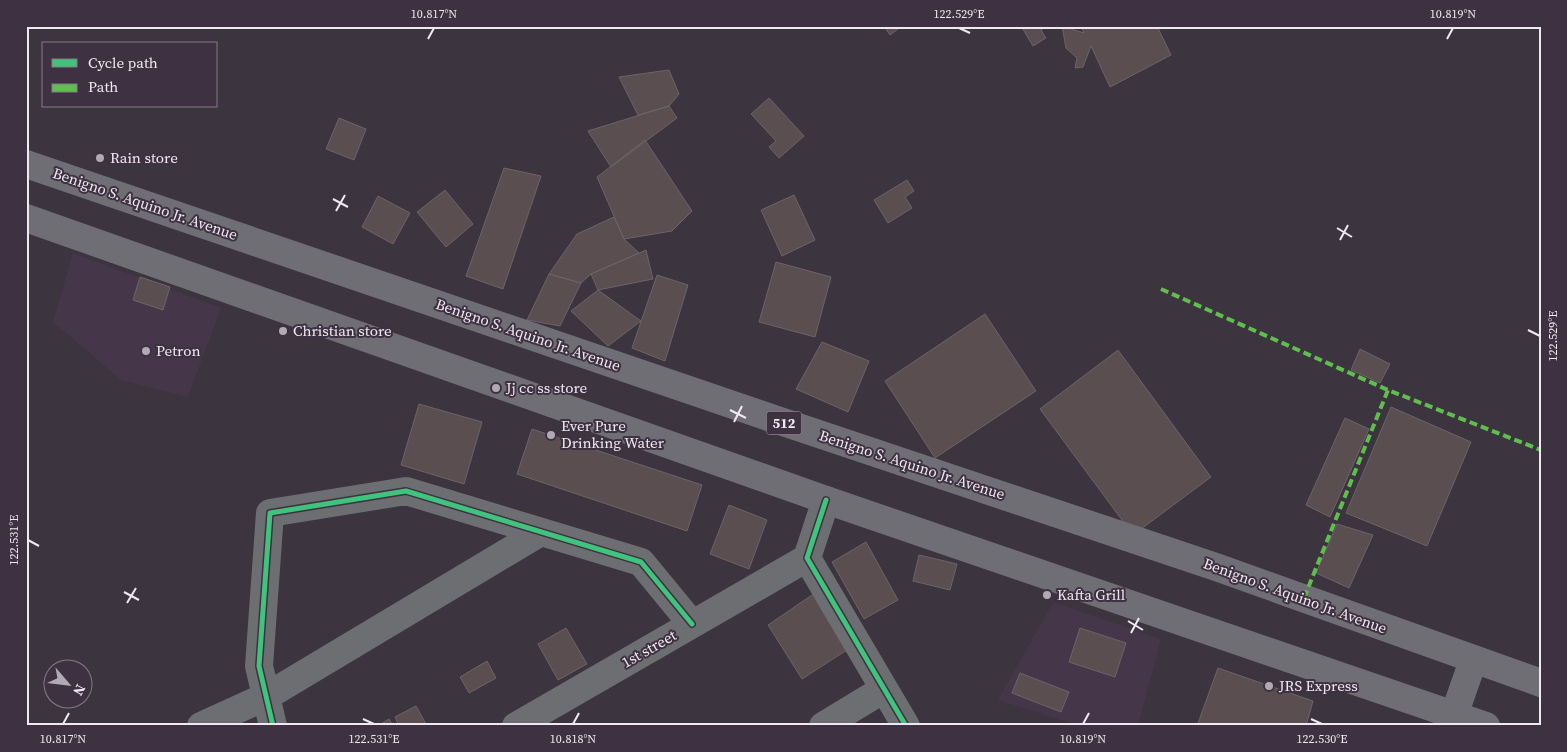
<svg xmlns="http://www.w3.org/2000/svg" width="1567" height="752" font-family="'Source Serif 4',serif">
<rect width="100%" height="100%" fill="#3c343e"/>
<!-- built -->
<path fill="#46364a" d="M73 253 221 308 188 397 121 380 53 322Z
M1053 602 1161 639 1138 726H1081L998 700Z"/>
<!-- building -->
<path fill="#5b4e51" stroke="#6c6467" d="M884 26H902L890 35Z
M1021 26H1047L1041 30 1046 38 1033 46Z
M1062 26 1084 33 1081 26H1157L1171 55 1110 87 1091 46 1083 67 1075 68 1077 58 1066 48Z
M669 70 679 94 669 106 638 115 619 77Z
M769 98 804 136 779 158 769 147 776 141 751 114Z
M669 106 677 118 611 167 588 131Z
M339 118 366 129 354 160 326 149Z
M645 140 692 211 672 231 624 239 597 177Z
M504 168 541 176 503 289 466 276Z
M907 180 914 191 905 197 912 208 888 223 874 200Z
M445 190 473 224 446 247 417 212Z
M794 195 815 240 782 256 761 210Z
M378 196 410 213 393 244 362 227Z
M614 217 624 239 639 253 591 274 581 283 549 274 577 234Z
M646 250 653 279 598 290 591 274Z
M776 262 831 277 815 337 759 322Z
M549 274 581 283 560 326 527 320Z
M657 275 688 285 665 361 632 348Z
M140 277 170 287 163 310 133 300Z
M598 290 641 321 608 346 571 311Z
M985 314 1036 391 935 458 885 381Z
M822 342 869 361 848 412 796 389Z
M1360 349 1390 364 1380 383 1351 370Z
M1118 350 1211 477 1133 535 1040 409Z
M419 404 482 422 464 484 401 465Z
M1391 407 1471 442 1427 546 1346 513Z
M1345 418 1369 429 1330 517 1306 505Z
M532 429 702 485 687 531 517 474Z
M729 505 767 520 749 569 710 554Z
M1337 524 1373 535 1349 588 1316 573Z
M866 542 898 600 864 619 832 562Z
M919 555 957 564 950 590 913 581Z
M815 593 850 648 802 679 768 625Z
M566 628 587 664 558 680 538 644Z
M1080 628 1126 643 1115 677 1069 662Z
M487 661 496 678 469 693 460 677Z
M1218 668 1313 701 1306 726H1197Z
M1020 673 1069 692 1061 712 1012 693Z
M416 706 427 726H399L395 717Z
M389 719 393 726H378Z"/>
<g fill="none" stroke-linecap="round" stroke-linejoin="round">
<!-- street -->
<path stroke="#6d6e71" stroke-width="28" d="M826 500 807 558 906 726
M201 726 267 696 541 532
M273 726 259 666 270 513 406 491 641 562 692 624
M516 726 807 558
M823 726 884 689"/>
<!-- primary -->
<path stroke="#6f6e74" stroke-width="28" d="M26 164 777 420 1216 567 1541 683
M26 218 826 500 1486 726
M1454 715 1473 661"/>
<!-- quiet -->
<path stroke="#5fbe4e" stroke-width="4" stroke-dasharray="8 4" stroke-linecap="butt" d="M1161 289 1388 390
M1304 598 1388 390 1541 450"/>
<defs>
<path id="cycleway" d="M826 500 807 558 906 726
M273 726 259 666 270 513 406 491 641 562 692 624"/>
</defs>
<!-- cycleway casing -->
<use href="#cycleway" stroke="#3e3141" stroke-width="8"/>
<!-- cycleway -->
<use href="#cycleway" stroke="#40c37c" stroke-width="5"/>
</g>
<!-- ticks -->
<path fill="none" stroke="#f0e8f2" stroke-width="2" d="M959 28 970 33M428 39 434 28M1447 39 1453 28M333 199 348 207M336 211 345 195M1337 228 1352 237M1340 240 1348 225M1528 330 1540 336M730 410 746 418M734 422 742 406M28 540 39 546M124 592 139 600M127 603 136 588M1128 621 1143 630M1131 633 1139 618M363 719 374 724M1311 719 1322 724M63 724 69 713M573 724 579 713M1083 724 1089 713"/>
<!-- markers -->
<g fill="#b1a9b3" stroke="#3e3141" stroke-width="2">
<circle cx="100" cy="158" r="5"/>
<circle cx="283" cy="331" r="5"/>
<circle cx="146" cy="351" r="5"/>
<circle cx="496" cy="388" r="5"/>
<circle cx="551" cy="435" r="5"/>
<circle cx="1047" cy="595" r="5"/>
<circle cx="1269" cy="686" r="5"/>
</g>
<g text-anchor="middle" stroke-width="4" stroke-linejoin="round" paint-order="stroke">
<!-- shield labels -->
<rect fill="#3e3141" stroke="#bbb1bd" stroke-width="1" x="766.5" y="411.5" width="35" height="23" rx="4"/>
<g font-size="14" font-weight="bold" fill="#f0e8f2">
<text x="784" y="428">512</text>
</g>
<!-- poi labels -->
<g font-size="15" fill="#f0e8f2" stroke="#3e3141" text-anchor="start">
<text x="110" y="163">Rain store</text>
<text x="293" y="336">Christian store</text>
<text x="156" y="356">Petron</text>
<text x="506" y="393">Jj cc ss store</text>
<text x="561" y="431">Ever Pure<tspan x="561" dy="17">Drinking Water</tspan></text>
<text x="1057" y="600">Kafta Grill</text>
<text x="1279" y="691">JRS Express</text>
</g>
<!-- street labels -->
<g font-size="15" fill="#f0e8f2" stroke="#3e3141">
<text transform="translate(145 204) rotate(19)" y="5">Benigno S. Aquino Jr. Avenue</text>
<text transform="translate(528 335) rotate(19)" y="5">Benigno S. Aquino Jr. Avenue</text>
<text transform="translate(912 465) rotate(18)" y="5">Benigno S. Aquino Jr. Avenue</text>
<text transform="translate(1295 596) rotate(20)" y="5">Benigno S. Aquino Jr. Avenue</text>
<text transform="translate(649 649) rotate(-30)" y="5">1st street</text>
</g>
</g>
<!-- border -->
<rect width="1567" height="752" fill="none" stroke="#3e3141" stroke-width="55"/>
<!-- legend -->
<rect x="42" y="42" width="175" height="65" fill="#3e3141" stroke="#857a88"/>
<rect x="52" y="59" width="25" height="8" fill="#40c37c" stroke="#857a88"/>
<text x="88" y="68" font-size="15" fill="#f0e8f2">Cycle path</text>
<rect x="52" y="84" width="25" height="8" fill="#5fbe4e" stroke="#857a88"/>
<text x="88" y="92" font-size="15" fill="#f0e8f2">Path</text>
<!-- north arrow -->
<g transform="translate(68 684) rotate(118)"><circle r="24" fill="#3e3141" stroke="#857a88"/>
<path d="M0-4L9 19L0 12L-9 19Z" fill="#b1a9b3"/>
<text y="-8" font-size="14" font-weight="bold" text-anchor="middle" fill="#f0e8f2">N</text>
</g>
<rect x="28" y="28" width="1512" height="696" fill="none" stroke="#f0e8f2" stroke-width="2"/>
<g font-size="12" text-anchor="middle" fill="#f0e8f2">
<text x="434" y="18">10.817°N</text>
<text x="959" y="18">122.529°E</text>
<text x="1453" y="18">10.819°N</text>
<text transform="translate(1553 336) rotate(-90)" y="4">122.529°E</text>
<text transform="translate(14 540) rotate(-90)" y="4">122.531°E</text>
<text x="63" y="743">10.817°N</text>
<text x="374" y="743">122.531°E</text>
<text x="573" y="743">10.818°N</text>
<text x="1083" y="743">10.819°N</text>
<text x="1322" y="743">122.530°E</text>
</g>
</svg>
